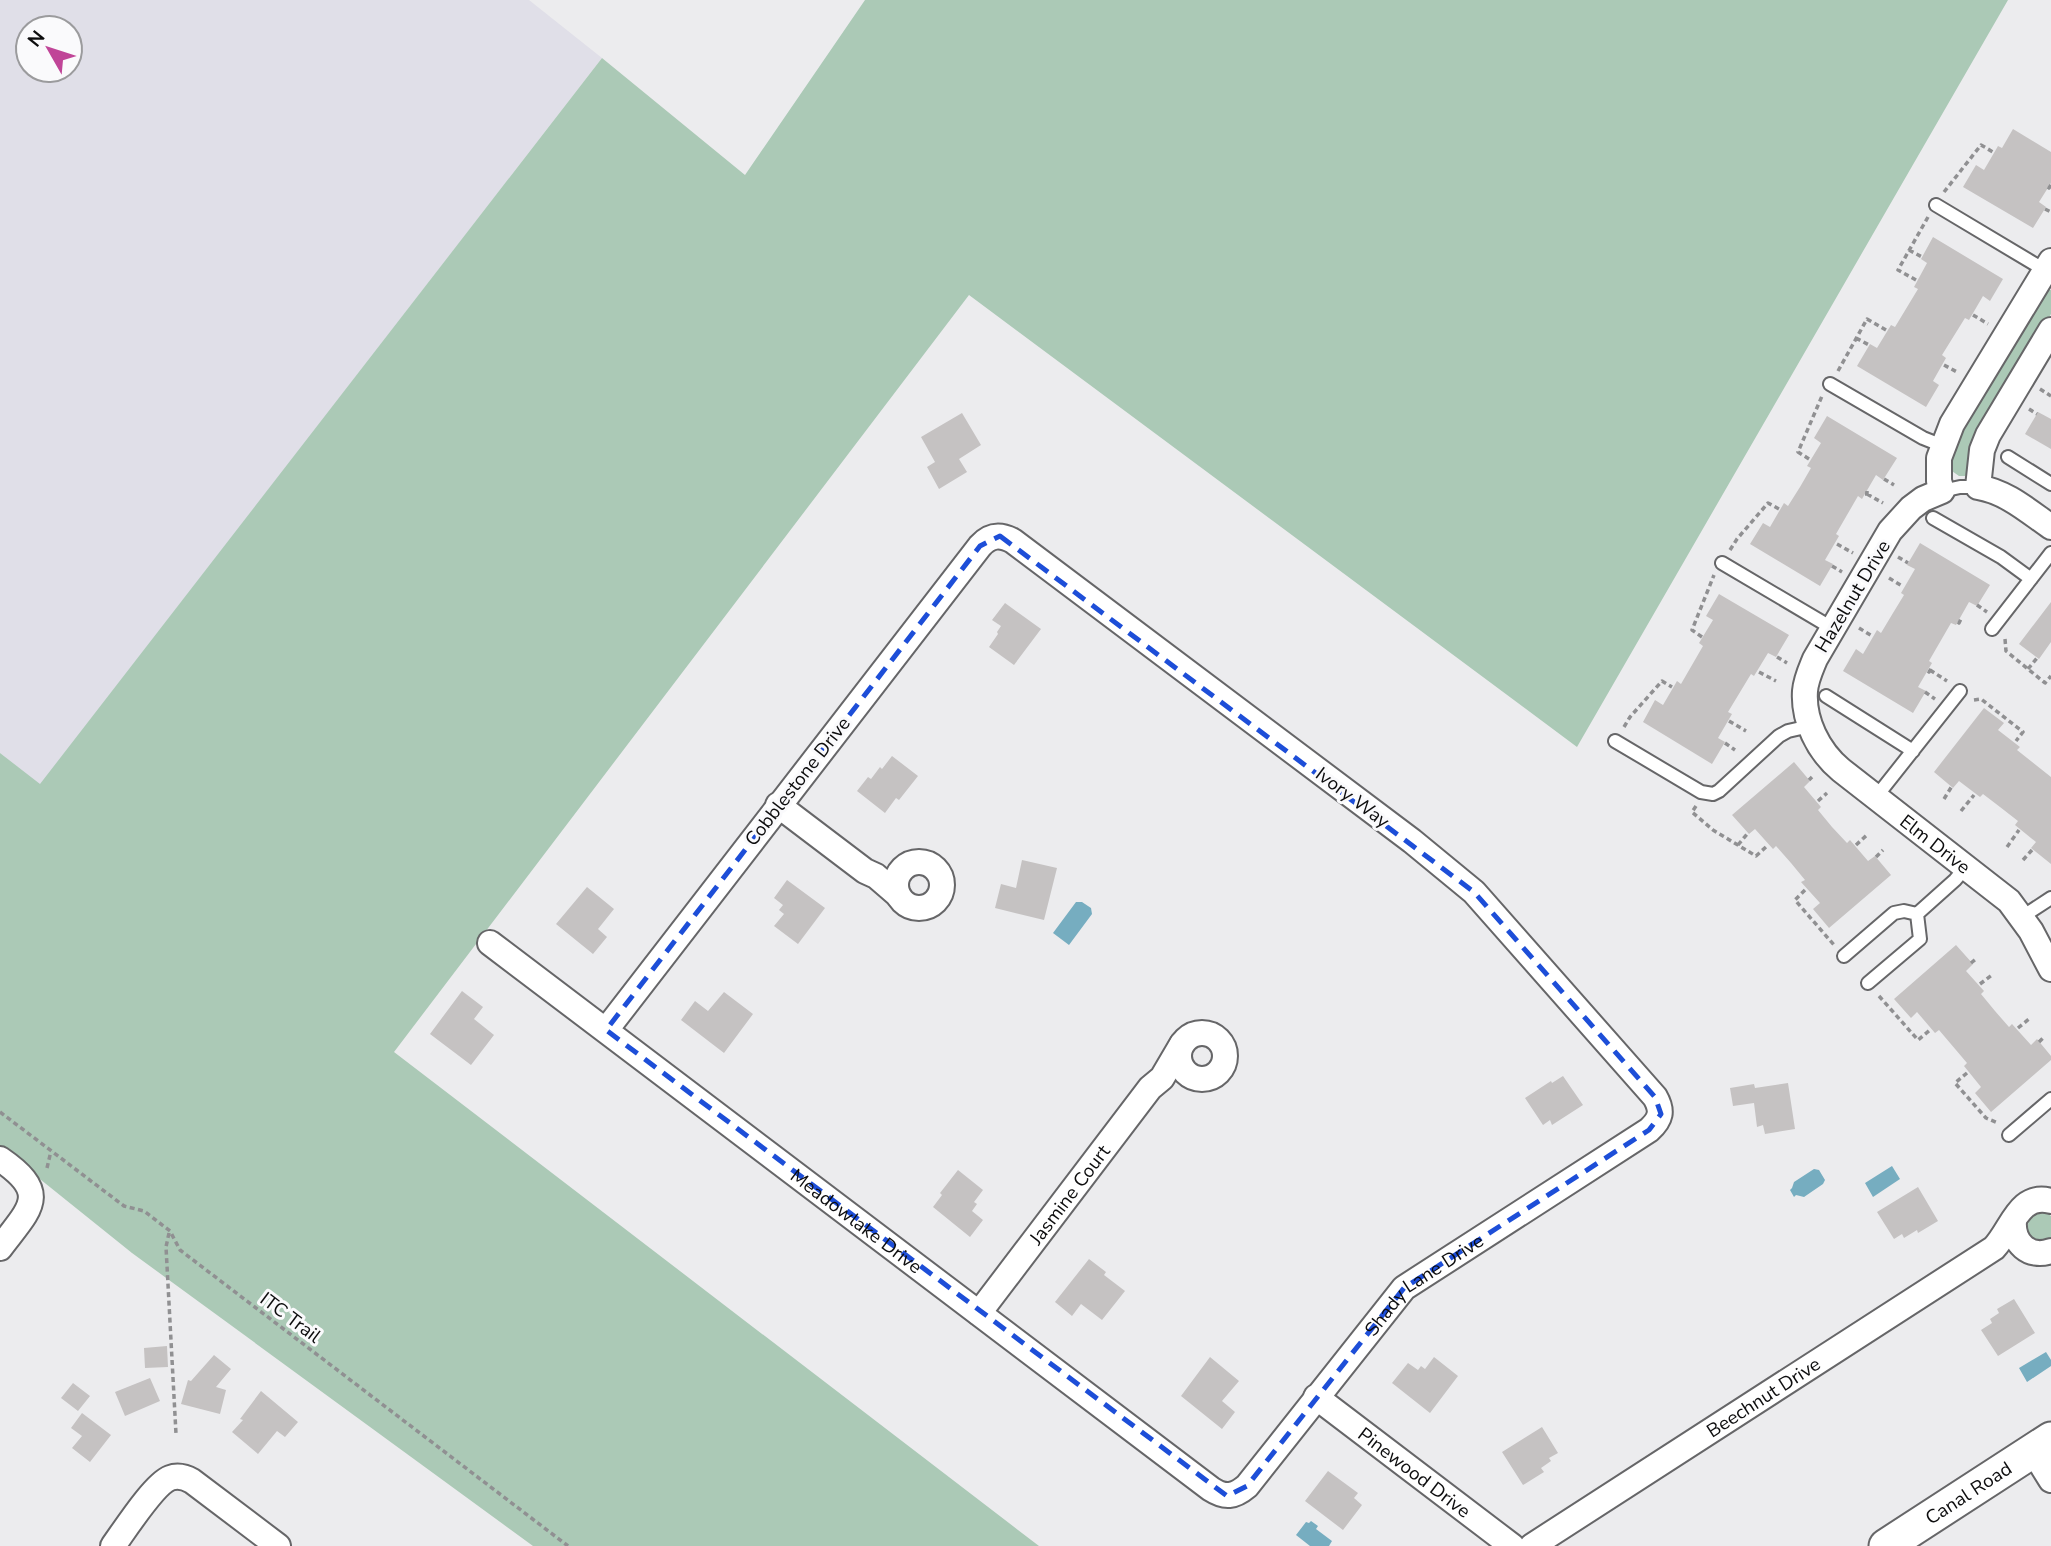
<svg xmlns="http://www.w3.org/2000/svg" width="2051" height="1546" font-family="'Nunito Sans',sans-serif">
<rect width="100%" height="100%" fill="#ececee"/>
<!-- built -->
<path fill="#e0dfe8" fill-rule="evenodd" d="M0 0H529L602 58 40 785 0 753ZM28 28H70V70H28Z"/>
<!-- green -->
<path fill="#abc9b6" d="M865 0H2008L1577 747 969 295 394 1052 1039 1546H533L132 1253 0 1147V753L40 784 602 58 745 175Z
M2044 290H2051V314L1977 439 1969 471 1965 476H1959L1949 469 1958 433Z
M2037 1213H2047L2051 1216V1237L2045 1241 2032 1239 2027 1231 2029 1218Z"/>
<!-- water -->
<path fill="#76adc0" d="M1076 902H1082L1091 908 1092 914 1069 945 1053 933Z
M1892 1166 1900 1179 1873 1197 1865 1183Z
M1814 1169 1819 1170 1825 1180 1823 1184 1804 1197 1796 1195 1794 1197 1790 1190 1792 1188 1794 1182Z
M2046 1352 2051 1360V1366L2027 1382 2019 1368Z
M1311 1521 1318 1526 1316 1529 1332 1541 1329 1546H1310L1296 1535 1306 1522 1309 1523Z"/>
<!-- building -->
<path fill="#c5c2c2" d="M2013 129 2051 152V183L2039 202 2046 207 2033 228 1963 187 1976 165 1984 170 1998 146 2002 148Z
M1933 237 2003 279 1990 301 1983 296 1969 320 1965 318 1942 355 1946 358 1933 381 1939 385 1926 407 1857 366 1870 344 1877 348 1891 325 1895 327 1918 289 1914 287 1927 263 1921 259Z
M2038 412 2051 419V449L2025 434Z
M962 413 981 445 959 459 967 472 939 489 927 467 935 462 921 437Z
M1827 416 1897 458 1883 480 1876 475 1862 499 1858 496 1836 534 1839 536 1825 560 1833 564 1820 586 1750 544 1763 523 1770 527 1784 503 1788 506 1800 487 1811 468 1807 466 1821 443 1814 438Z
M1920 543 1990 585 1977 606 1969 602 1956 625 1951 623 1929 661 1932 663 1918 687 1926 691 1913 713 1843 671 1856 649 1863 654 1877 630 1881 633 1893 613 1904 595 1901 593 1915 569 1907 565Z
M1719 594 1789 635 1776 657 1768 653 1754 676 1751 674 1728 712 1732 714 1718 738 1725 742 1712 764 1643 722 1655 700 1663 705 1677 681 1681 684 1703 646 1699 643 1713 620 1706 616Z
M2051 602V642L2039 659 2019 644Z
M1005 603 1041 629 1014 665 989 647 998 634 997 632 1001 626 992 620Z
M1984 708 2004 723 1998 730 2020 747 2017 750 2051 777V864L2031 848 2036 842 2015 825 2018 821 2000 807 1983 794 1980 797 1959 781 1953 788 1934 772Z
M892 756 918 776 899 800 896 798 885 813 857 791 868 777 871 779 880 767 882 769Z
M1794 762 1810 781 1804 787 1821 807 1818 810 1832 827 1847 843 1850 840 1868 861 1875 856 1891 875 1829 928 1813 909 1820 903 1801 882 1805 880 1791 863 1776 846 1773 849 1755 829 1749 834 1732 815Z
M1022 860 1057 868 1044 920 995 908 1001 884 1016 888Z
M787 880 825 908 798 944 774 926 784 914 779 910 783 905 774 898Z
M587 887 614 909 598 929 607 937 593 954 556 924Z
M1956 945 1973 964 1966 971 1984 991 1981 994 1995 1011 2009 1027 2012 1024 2031 1045 2037 1039 2051 1056V1060L1991 1112 1975 1093 1981 1087 1964 1066 1967 1063 1939 1030 1935 1033 1917 1012 1911 1018 1894 999Z
M462 991 483 1007 474 1019 494 1035 471 1065 430 1034Z
M724 992 753 1014 724 1053 681 1020 695 1001 708 1011Z
M1563 1076 1583 1105 1552 1125 1550 1120 1543 1125 1525 1098 1551 1081 1552 1083Z
M1788 1083 1795 1129 1765 1134 1763 1125 1757 1127 1754 1103 1733 1106 1730 1088 1754 1084 1755 1088Z
M958 1170 983 1190 974 1202 977 1204 972 1211 983 1220 970 1237 933 1207 942 1195 940 1193Z
M1918 1187 1938 1221 1918 1233 1917 1230 1904 1238 1902 1234 1894 1239 1877 1212Z
M1089 1259 1106 1272 1104 1275 1125 1291 1102 1320 1081 1304 1072 1316 1055 1302Z
M2014 1299 2035 1333 1998 1356 1981 1330 1992 1323 1990 1319 1999 1313 1997 1309Z
M167 1346 168 1367 145 1368 144 1348Z
M214 1355 231 1369 216 1387 226 1390 220 1414 181 1404 188 1380 191 1381Z
M1210 1357 1239 1381 1222 1401 1235 1412 1222 1429 1181 1396Z
M1434 1357 1458 1376 1430 1413 1392 1383 1408 1363 1418 1370 1421 1366 1425 1369Z
M150 1378 160 1401 125 1416 115 1392Z
M73 1383 90 1396 78 1411 61 1398Z
M261 1391 298 1422 285 1437 277 1431 258 1454 232 1432 243 1420 240 1419Z
M82 1413 111 1435 90 1462 72 1448 82 1436 71 1428Z
M1542 1427 1558 1453 1549 1458 1551 1461 1541 1468 1544 1472 1523 1485 1502 1452Z
M1328 1471 1358 1493 1354 1498 1362 1505 1343 1530 1305 1501Z"/>
<g fill="none" stroke-linecap="round" stroke-linejoin="round">
<defs>
<path id="lane" d="M1936 205 2048 272
M1830 384 1923 438 1943 446
M2008 457 2051 484
M1942 491 1960 487H1978
M1933 518 2001 557 2031 579
M1722 563 1832 628
M1992 629 2051 553
M1826 696 1913 751
M1615 741 1701 792 1713 794 1719 791 1779 736 1788 731 1810 726
M1876 797 1960 691
M1917 914 1955 880 1966 867
M2022 917 2051 898
M1844 956 1894 913 1904 911 1917 914 1920 939 1868 983
M2009 1135 2051 1099"/>
<g id="street">
<path id="s1" d="M2051 261 1952 424 1939 458V481L1942 491 1923 499 1911 508 1890 531 1815 659C1811 669 1806 679 1805 691 1803 720 1818 751 1841 770L2009 901 2031 931 2051 969"/>
<path d="M2051 330 1988 435 1982 450 1978 487C2007 492 2028 511 2051 527"/>
<path d="M778 805 865 871 876 876 898 895"/>
<circle cx="919" cy="885" r="23"/>
<path id="s2" d="M490 943 1211 1489C1225 1498 1234 1497 1247 1486L1404 1288 1649 1130C1661 1119 1663 1111 1655 1097L1474 892 1412 841 1013 541C1000 534 990 535 980 546L606 1030"/>
<circle cx="1202" cy="1056" r="23"/>
<path d="M0 1159C51 1194 30 1208 0 1248"/>
<path d="M2014 1220C2012 1243 2029 1259 2051 1251"/>
<path id="s3" d="M979 1313 1150 1088 1162 1078 1182 1044"/>
<path id="s4" d="M1316 1397 1512 1546"/>
<path d="M2033 1451 2051 1480"/>
<path d="M113 1546C124 1531 154 1484 170 1478 178 1475 185 1477 192 1481L278 1546"/>
<path id="s5" d="M1532 1546 1994 1248C2012 1229 2019 1192 2051 1201"/>
</g>
<g id="secondary">
<path id="s6" d="M1886 1546 2051 1439"/>
</g>
</defs>
<!-- lane casing -->
<use href="#lane" stroke="#666668" stroke-width="16"/>
<!-- street casing -->
<use href="#street" stroke="#666668" stroke-width="28"/>
<!-- secondary casing -->
<use href="#secondary" stroke="#666668" stroke-width="37"/>
<!-- path -->
<path stroke="#909092" stroke-width="3.5" stroke-dasharray="5 3.5" stroke-linecap="butt" d="M2048 187 2049 188 2051 185
M1944 192 1981 145 1993 152
M2045 209 2051 212
M1909 250 1922 257
M1916 280 1898 270 1928 217
M1973 315 1988 324
M1856 338 1869 345
M1944 365 1957 372
M1838 371 1867 319 1886 330
M2040 389 2051 396
M2029 409 2037 414
M1809 459 1798 452 1822 396
M1884 479 1894 485
M1865 494H1867V491
M1867 494 1883 503
M1837 544 1853 553
M1730 550 1737 539 1768 503 1779 509
M1898 557 1908 563
M1832 566 1842 572
M1889 578 1902 586
M1977 605 1987 612
M1958 622 1959 623 1961 619 1959 618
M1859 628 1872 636
M1702 637 1692 630 1714 575
M2005 639 2006 651 2045 683 2051 676
M1777 657 1787 663
M2028 669 2037 658
M1930 670 1947 681
M1928 671 1929 672 1931 669 1930 668
M1759 672 1776 681
M1925 692 1935 699
M1974 700 1981 699 2023 732 2016 741
M1729 721 1746 731
M1624 727 1630 717 1662 681 1672 687
M1725 743 1735 750
M1809 780 1812 777
M1944 799 1952 786
M1818 801 1827 793
M1696 806 1692 812 1713 830 1756 856 1767 846
M1961 811 1974 795
M1738 845 1748 833
M1856 845 1868 834
M2007 847 2019 830
M1876 857 1883 850
M2023 860 2032 850
M1805 890 1795 900 1834 945
M1971 963 1977 958
M1980 984 1992 975
M1879 996 1918 1040 1930 1030
M2018 1028 2029 1019
M2039 1042 2044 1037
M1967 1073 1955 1083 1986 1118 1998 1123
M0 1112 124 1206 144 1211 170 1231 180 1250 568 1546
M47 1168 51 1151
M169 1233 166 1247 176 1434"/>
<!-- lane -->
<use href="#lane" stroke="#fff" stroke-width="12"/>
<!-- street -->
<use href="#street" stroke="#fff" stroke-width="24"/>
<!-- secondary -->
<use href="#secondary" stroke="#fff" stroke-width="33"/>
</g>
<!-- marked area -->
<path fill="none" stroke="#1d4ed8" stroke-width="5" stroke-dasharray="14 9" stroke-linejoin="round" d="M1000 536 1474 892 1655 1097 1661 1114 1649 1130 1404 1288 1247 1486 1227 1496 606 1030 980 546Z"/>
<g text-anchor="middle" stroke-width="6" stroke-linejoin="round" paint-order="stroke">
<!-- street labels -->
<g font-size="19" fill="#0d0d0e" stroke="#fafafc">
<text transform="translate(1852 596) rotate(-59)" y="7">Hazelnut Drive</text>
<text transform="translate(797 781) rotate(-52)" y="7">Cobblestone Drive</text>
<text transform="translate(1353 797) rotate(37)" y="7">Ivory Way</text>
<text dy="7" stroke="none"><textPath href="#s1" startOffset="719">Elm Drive</textPath></text>
<text dy="7" stroke="none"><textPath href="#s3" startOffset="149">Jasmine Court</textPath></text>
<text dy="7" stroke="none"><textPath href="#s2" startOffset="460">Meadowlake Drive</textPath></text>
<text dy="7" stroke="none"><textPath href="#s2" startOffset="1214">Shady Lane Drive</textPath></text>
<text transform="translate(291 1317) rotate(37)" y="7">ITC Trail</text>
<text dy="7" stroke="none"><textPath href="#s5" startOffset="275">Beechnut Drive</textPath></text>
<text dy="7" stroke="none"><textPath href="#s4" startOffset="124">Pinewood Drive</textPath></text>
<text dy="7" stroke="none"><textPath href="#s6" startOffset="98">Canal Road</textPath></text>
</g>
</g>
<!-- north arrow -->
<g transform="translate(49 49) rotate(309)"><circle r="33" fill="#fafafc" stroke="#9b9b9d" stroke-width="2"/>
<path d="M0-5L12 26L0 18L-12 26Z" fill="#c04598"/>
<text y="-10" font-size="19" font-weight="bold" text-anchor="middle" fill="#0d0d0e">N</text>
</g>
</svg>
